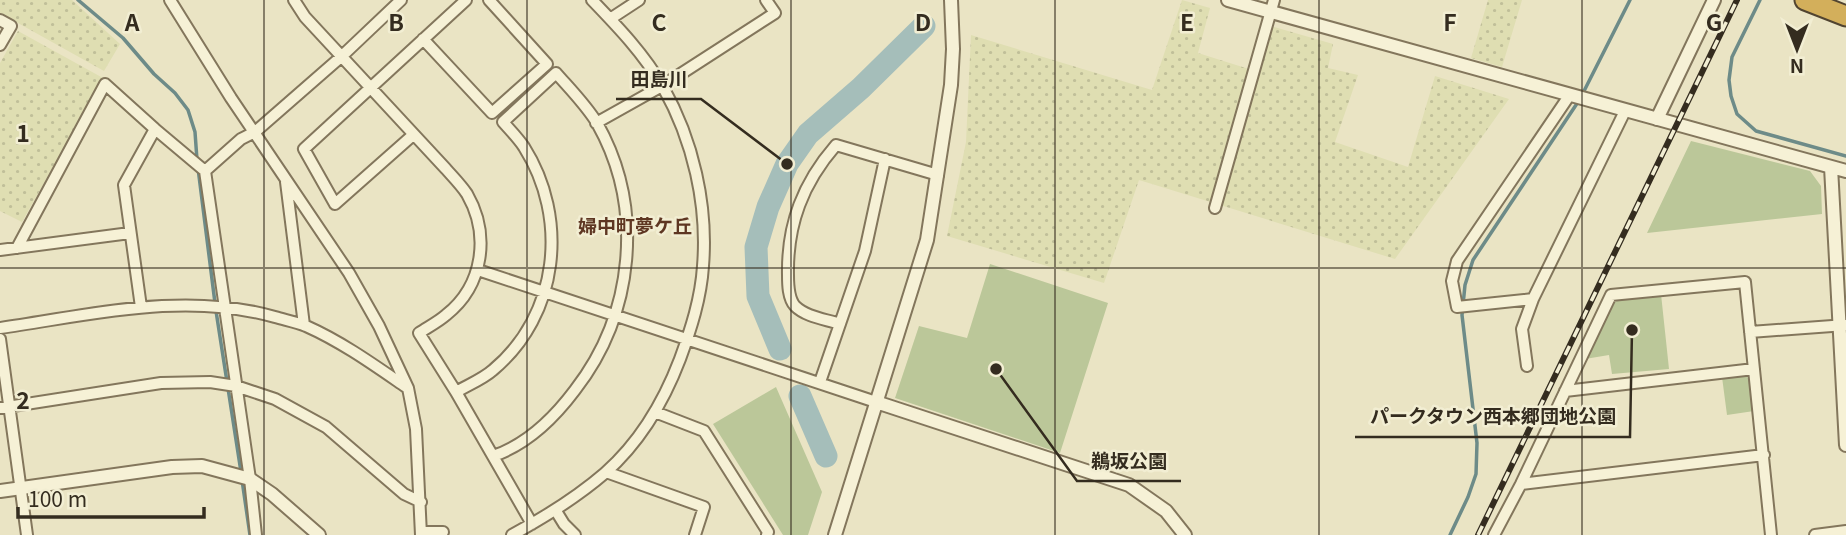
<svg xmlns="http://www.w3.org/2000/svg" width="1846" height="535" font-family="Georgia,'Noto Sans JP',serif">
<defs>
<pattern id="farmland-dots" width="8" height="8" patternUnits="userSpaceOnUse" patternTransform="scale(1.75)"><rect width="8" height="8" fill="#dfdeb2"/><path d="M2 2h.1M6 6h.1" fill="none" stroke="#c0bf99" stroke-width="1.8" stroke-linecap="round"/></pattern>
</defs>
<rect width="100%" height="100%" fill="#eae4c4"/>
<!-- farmland -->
<path fill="url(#farmland-dots)" d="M0 0H72L120 44 104 71 0 13Z
M1182 0 1210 8 1198 53 1252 70 1267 25 1333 44 1328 68 1358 75 1335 142 1408 167 1435 76 1509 99 1395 259 1139 180 1104 283 947 236 966 142 971 35 1152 90Z
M1488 0H1522L1502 67 1471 58Z
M18 31 103 78 22 222 0 211V63Z"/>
<!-- green -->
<path fill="#bbc799" d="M1691 141 1810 171 1821 186 1822 214 1647 233Z
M990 264 1108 303 1060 453 895 398 919 326 967 338Z
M1661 294 1669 369 1612 374 1609 355 1585 359 1612 304 1620 299Z
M1743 374 1751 380 1754 411 1727 415 1722 377Z
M776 387 822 492 808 535H783L713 424Z"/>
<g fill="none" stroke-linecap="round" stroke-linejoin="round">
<!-- stream -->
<path stroke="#6d8b88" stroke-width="3.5" d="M78 0 123 38 154 74 175 93 188 110 195 132 197 160
M1760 0 1732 57 1729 80 1731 96 1737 114 1756 131 1846 156
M1582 95 1630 0
M198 168 215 303
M216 311 241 472
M242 480 250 535
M1450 535 1468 497 1476 474 1477 443 1462 315 1465 285 1473 260 1578 102"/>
<!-- river -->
<path stroke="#a5beba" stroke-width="23" d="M780 349 758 296 756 247 768 207 787 164 808 134 861 88 924 26
M800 396 826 456"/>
<defs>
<path id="minor" d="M170 0 231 98 349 273 379 326 408 388 416 429 421 535
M294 0 305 17 446 169C453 177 461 185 467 194 490 234 484 285 446 315 438 322 428 327 419 333L456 392 532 524
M610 19 639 0
M0 20 11 26 0 45
M423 39 492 113 547 64 489 0
M596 123 662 86 775 13 766 0
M413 135 335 204 304 149 466 0
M205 171 241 139 255 132 342 56 401 0
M286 182 304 325
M1215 208 1274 0
M17 248 105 84 155 129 205 171 250 479 256 535
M0 250 130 233
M478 270 876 402
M1533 299 1457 307 1452 281 1457 261 1569 96
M141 307 124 185 155 129
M840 324C825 319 806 317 795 306 788 298 788 284 788 275 787 224 803 183 836 145L938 175
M0 328C91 315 185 291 275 317 285 320 296 322 306 326 342 342 374 365 406 387
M1750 332 1846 325
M0 339 27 535
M1527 366 1522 329 1533 299 1625 111
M820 382 865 251 885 159
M1565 391 1754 369
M456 392C468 385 483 379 493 370 559 315 569 218 524 147 518 138 510 130 503 122L556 73C570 89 586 105 597 123 645 208 634 314 575 390 554 418 526 445 493 456
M0 408 161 383 210 382 236 386 275 399 326 427 404 494 421 502
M655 412 704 431 768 532 767 535
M606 472 704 507 695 535
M1521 484 1764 455
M556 511 564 524 575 535
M421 532H443
M512 535C545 517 576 498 605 473 639 443 664 401 680 359 691 329 701 298 703 266 708 205 693 140 663 87 644 54 618 27 592 0
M1494 535 1521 484 1611 295 1745 282 1771 535
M1815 535 1846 531"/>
<path id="tertiary" d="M1228 0 1846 171
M1657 119 1714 0
M1831 167 1846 445
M876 402 1129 485 1166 511 1185 535
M0 491 172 467 202 466 250 479 272 494 319 535
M835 535 927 240 951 85 953 49 951 0"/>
<path id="motorway" d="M1805 0 1846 16"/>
</defs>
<!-- minor casing -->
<use href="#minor" stroke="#83765c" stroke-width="14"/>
<!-- tertiary casing -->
<use href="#tertiary" stroke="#83765c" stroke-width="16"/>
<!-- motorway casing -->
<use href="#motorway" stroke="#514430" stroke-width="23"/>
<!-- minor -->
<use href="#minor" stroke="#f6f1d6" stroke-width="10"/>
<!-- tertiary -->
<use href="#tertiary" stroke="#f6f1d6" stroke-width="12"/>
<!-- motorway -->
<use href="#motorway" stroke="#d3af5b" stroke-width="19"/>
<defs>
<path id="rail" d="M1478 535 1737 0"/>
</defs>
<!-- rail casing -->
<use href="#rail" stroke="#342c1f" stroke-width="6"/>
<!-- rail -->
<use href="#rail" stroke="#f2eed3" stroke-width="3.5" stroke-dasharray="10" stroke-linecap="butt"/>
</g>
<!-- grid -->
<path fill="none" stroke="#342c1f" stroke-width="2" stroke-opacity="0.55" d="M264 0V535M527 0V535M791 0V535M1055 0V535M1319 0V535M1582 0V535M0 268H1846"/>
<g text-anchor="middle" stroke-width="5" stroke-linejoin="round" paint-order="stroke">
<!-- neighbourhood labels -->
<g font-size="19" font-weight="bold" fill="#5e3622" stroke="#f2eed3">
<text x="635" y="233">婦中町夢ケ丘</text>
</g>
</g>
<g font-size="23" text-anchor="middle" font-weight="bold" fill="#342c1f" stroke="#f2eed3" stroke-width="5" stroke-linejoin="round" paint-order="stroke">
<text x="132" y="31">A</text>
<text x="396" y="31">B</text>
<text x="659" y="31">C</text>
<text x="923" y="31">D</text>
<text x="1187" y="31">E</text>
<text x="1450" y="31">F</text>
<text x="1714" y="31">G</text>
<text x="23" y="142">1</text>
<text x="23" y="409">2</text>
</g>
<!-- callouts -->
<path fill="none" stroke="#342c1f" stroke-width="2.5" d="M787 164L701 99H616M1632 330L1630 437H1355M996 369L1077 481H1181"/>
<g fill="#342c1f" stroke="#f2eed3" stroke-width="2.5">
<circle cx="787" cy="164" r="7"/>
<circle cx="1632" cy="330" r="7"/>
<circle cx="996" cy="369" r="7"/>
</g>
<g font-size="19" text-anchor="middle" font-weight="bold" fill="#342c1f" stroke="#f2eed3" stroke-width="5" stroke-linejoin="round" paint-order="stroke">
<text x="659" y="86">田島川</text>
<text x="1493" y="423">パークタウン西本郷団地公園</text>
<text x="1129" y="468">鵜坂公園</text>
</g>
<!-- north arrow -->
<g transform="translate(1797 49) rotate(180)" stroke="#f2eed3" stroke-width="5" paint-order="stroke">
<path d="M0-5L12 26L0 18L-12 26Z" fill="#342c1f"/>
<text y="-10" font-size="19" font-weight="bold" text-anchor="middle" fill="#342c1f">N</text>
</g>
<!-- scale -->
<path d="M18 507v10h186v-10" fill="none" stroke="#342c1f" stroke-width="3.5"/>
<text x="28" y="507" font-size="21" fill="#342c1f" stroke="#f2eed3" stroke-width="5" paint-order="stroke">100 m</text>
</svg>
